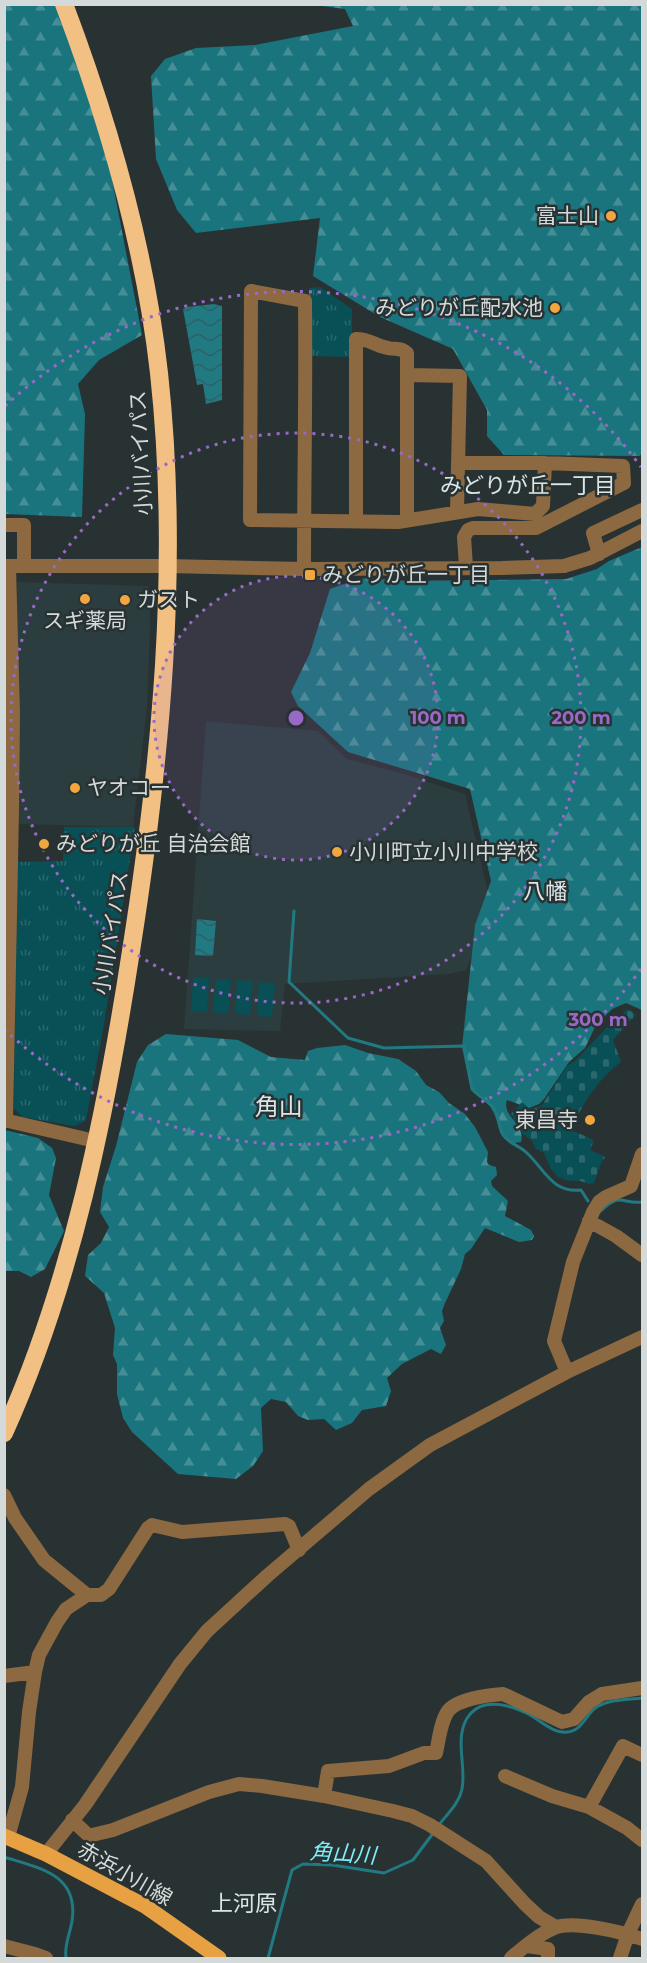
<svg xmlns="http://www.w3.org/2000/svg" width="647" height="1963" font-family="Montserrat,'Noto Sans JP',sans-serif">
<defs>
<pattern id="forest-firs" width="22" height="20" patternUnits="userSpaceOnUse" patternTransform="scale(1.5)"><rect width="22" height="20" fill="#1a747d"/><path d="M5 1l3.5 6h-7zM16 11l3.5 6h-7z" fill="#458e95"/></pattern>
<pattern id="cemetery-stones" width="16" height="16" patternUnits="userSpaceOnUse" patternTransform="scale(1.5)"><rect width="16" height="16" fill="#084f56"/><path d="M2 7V4a2 2 0 0 1 4 0v3zM10 15v-3a2 2 0 0 1 4 0v3z" fill="#2b686e"/></pattern>
<pattern id="park-tufts" width="24" height="20" patternUnits="userSpaceOnUse" patternTransform="scale(1.5)"><rect width="24" height="20" fill="#084f56"/><path d="M3 7l-1-3M5 7V3M7 7l1-3M15 17l-1-3M17 17v-4M19 17l1-3" fill="none" stroke="#2b686e"/></pattern>
<pattern id="water-waves" width="16" height="10" patternUnits="userSpaceOnUse" patternTransform="scale(1.5)"><rect width="16" height="10" fill="#217982"/><path d="M0 5q4-4 8 0t8 0" fill="none" stroke="#2f6065"/></pattern>
</defs>
<rect width="100%" height="100%" fill="#293233"/>
<!-- built -->
<path fill="#2c3d3f" d="M17 582 148 586 149 588 150 627 147 707 133 827 19 824Z
M206 721 318 731 347 759 401 773 465 794 492 910 466 970 448 974 285 984 280 1031 184 1029Z"/>
<!-- forest -->
<path fill="url(#forest-firs)" d="M5 5H59L104 138 142 335 99 360 78 384 85 414 82 517 5 514Z
M314 5H642V452L640 456 504 455 487 436V410L453 349 380 317 313 276 320 218 196 233 177 210 156 159 151 76 165 59 196 48 255 45 353 26 345 9Z
M642 547V1010L626 1003 612 1009 596 1025 585 1048 569 1062 544 1099 539 1104 529 1108 507 1100C501 1116 526 1124 521 1142L513 1143 502 1136 494 1113 489 1105 476 1094 469 1081 462 1047 475 925 491 881 470 789 348 752 298 706 291 692 310 653 330 589 347 583 366 578 407 581 566 579 597 569 609 561Z
M166 1034 238 1040 271 1057 305 1060 308 1051 317 1048 345 1045 368 1053 398 1059 416 1071 426 1085 439 1092 449 1103 465 1114 475 1127 488 1152 487 1162 489 1165 496 1167 497 1175 491 1181 492 1186 508 1201 505 1216 531 1230 534 1236 532 1240 519 1242 485 1228 471 1249 465 1254 461 1269 445 1303 442 1311 444 1321 440 1328 446 1345 441 1354 431 1349 402 1364 387 1378 391 1391 386 1406 362 1410 352 1423 336 1430 324 1419 308 1420 298 1416 286 1402 271 1399 261 1408 263 1451 253 1466 236 1479 178 1474 132 1432 123 1418 117 1394V1364L113 1355 115 1328 104 1293 85 1276 88 1255 101 1243 109 1227 100 1212 103 1187 116 1146 137 1062 148 1045Z
M5 1130 38 1138 52 1148 56 1158 49 1195 64 1231 45 1269 31 1277 19 1271H5Z"/>
<!-- cemetery -->
<path fill="url(#cemetery-stones)" d="M628 1009 636 1015 613 1040 621 1062C603 1074 576 1109 573 1131L594 1140 590 1150 605 1157 601 1163 594 1183 590 1184 580 1181H569L558 1177 551 1169 544 1153 535 1148 532 1141 522 1133 511 1114 522 1102 531 1110 542 1105 567 1066 575 1061 615 1019Z"/>
<!-- park -->
<path fill="url(#park-tufts)" d="M320 287 352 309V357L309 356V288Z
M64 827H135L104 1024 86 1120 75 1126 22 1117 14 1108 16 862 63 861Z"/>
<!-- pitch -->
<path fill="#084f56" d="M193 977 209 978 207 1012 191 1011Z
M216 979 231 980 228 1014 213 1012Z
M237 980 253 981 250 1015 235 1014Z
M259 982 275 983 272 1017 257 1016Z"/>
<!-- water -->
<path fill="url(#water-waves)" d="M214 304 222 306V400L206 404 203 384 197 385 183 309 187 307Z
M197 919 216 921 213 956 195 955Z"/>
<g fill="none" stroke-linecap="round" stroke-linejoin="round">
<!-- stream -->
<path stroke="#217982" stroke-width="3" d="M294 911 289 982 348 1038 384 1048 464 1046 472 1089C478 1096 487 1100 493 1107 499 1114 498 1125 502 1133 508 1144 519 1145 527 1153 545 1170 552 1193 581 1190L588 1201
M602 1210C621 1191 623 1205 642 1202
M438 1826C447 1814 459 1804 462 1789 467 1765 452 1734 471 1713 486 1697 513 1706 530 1715 541 1721 554 1734 567 1732 581 1731 585 1717 594 1709 606 1699 628 1700 642 1698
M4 1857C39 1868 79 1874 72 1921 70 1934 64 1945 66 1958
M268 1958 292 1870 303 1864 332 1865 384 1873 413 1860 434 1832"/>
<!-- minor -->
<path stroke="#8c6940" stroke-width="14" d="M407 375 460 376 457 512
M459 463H545L623 466 624 483 536 528H473L468 530 464 537 466 567
M356 521V339C370 339 376 346 388 348 396 350 400 347 407 353V520
M4 525H24V566
M599 554 593 533 642 510
M4 566H167L304 569 502 568 564 566 590 558 642 531
M304 569C304 479 306 390 305 301L251 291 250 520 398 522 478 509 535 514 543 506 545 463
M4 1120 95 1141
M6 1121 12 810 13 713 9 567
M589 1221 616 1236 642 1255
M567 1372 554 1341 573 1262 593 1212 599 1202 606 1197 631 1186 642 1154
M4 1495 15 1518 44 1560 87 1595
M4 1676 35 1672
M505 1776 552 1796 589 1807 627 1828 642 1840
M324 1796 328 1771 389 1766 424 1753H436C439 1740 440 1723 448 1711 457 1699 488 1695 503 1694L562 1722 574 1719 589 1702 602 1694 642 1688
M589 1807 623 1746 642 1755
M72 1820 87 1834 92 1835 113 1830 209 1792 239 1784 262 1786 324 1796 393 1811 412 1816 430 1825 486 1861 525 1904 539 1917 556 1927
M8 1837 22 1787 29 1712 35 1672 39 1655 57 1622 66 1609 87 1595H101L109 1589 148 1528 152 1525 182 1532 285 1524 289 1526 299 1550
M46 1854 85 1805 180 1664 207 1631 267 1576 369 1489 430 1445 567 1372 642 1337
M4 1946 35 1954 46 1958
M527 1946 548 1949V1958
M511 1958C524 1947 538 1935 554 1928 573 1920 622 1932 642 1939
M620 1958 628 1934 642 1904"/>
<!-- major -->
<path stroke="#e7a042" stroke-width="15" d="M4 1836 46 1854 145 1906 219 1958"/>
<!-- highway -->
<path stroke="#f3c084" stroke-width="18" d="M4 1433C72 1283 106 1113 131 951 161 761 180 565 159 373 145 247 109 123 64 4"/>
</g>
<!-- distance rings -->
<circle cx="296" cy="718" r="142" fill="#9a69c8" fill-opacity=".12"/>
<g fill="none" stroke="#9a69c8" stroke-width="3" stroke-dasharray="3 6">
<circle cx="296" cy="718" r="142"/>
<circle cx="296" cy="718" r="285"/>
<path d="M641 969A427 427 0 0 1 5 1030M5 406A427 427 0 0 1 641 467"/>
</g>
<!-- markers -->
<g fill="#f1a640" stroke="#293233" stroke-width="2">
<circle cx="611" cy="216" r="6"/>
<circle cx="555" cy="308" r="6"/>
<rect x="304" y="569" width="12" height="12" rx="3"/>
<circle cx="85" cy="599" r="6"/>
<circle cx="125" cy="600" r="6"/>
<circle cx="75" cy="788" r="6"/>
<circle cx="44" cy="844" r="6"/>
<circle cx="337" cy="852" r="6"/>
<circle cx="590" cy="1120" r="6"/>
</g>
<g text-anchor="middle" stroke-width="5" stroke-linejoin="round" paint-order="stroke">
<!-- poi labels -->
<g font-size="21" fill="#d4dada" stroke="#293233" text-anchor="start">
<text x="599" y="223" text-anchor="end">富士山</text>
<text x="543" y="315" text-anchor="end">みどりが丘配水池</text>
<text x="322" y="582">みどりが丘一丁目</text>
<text x="137" y="607">ガスト</text>
<text x="85" y="628" text-anchor="middle">スギ薬局</text>
<text x="87" y="795">ヤオコー</text>
<text x="56" y="851">みどりが丘 自治会館</text>
<text x="349" y="859">小川町立小川中学校</text>
<text x="578" y="1127" text-anchor="end">東昌寺</text>
</g>
<!-- street labels -->
<g font-size="21" fill="#d4dada" stroke="#293233">
<text transform="translate(141 453) rotate(-93)" y="7">小川バイパス</text>
<text transform="translate(111 933) rotate(-81)" y="7">小川バイパス</text>
<text transform="translate(125 1874) rotate(30)" y="7">赤浜小川線</text>
</g>
<!-- neighbourhood labels -->
<g font-size="22" fill="#dae6e7" stroke="#293233">
<text x="528" y="493">みどりが丘一丁目</text>
<text x="545" y="899">八幡</text>
<text x="244" y="1911">上河原</text>
</g>
<!-- water labels -->
<g font-size="22" font-style="italic" fill="#7deefa" stroke="#293233">
<text transform="translate(343 1853) rotate(4)" y="8">角山川</text>
</g>
<!-- quarter labels -->
<g font-size="24" fill="#dae6e7" stroke="#293233">
<text x="279" y="1115">角山</text>
</g>
</g>
<circle cx="296" cy="718" r="9" fill="#9a69c8" stroke="#293233" stroke-width="3"/>
<g font-size="18" text-anchor="middle" font-weight="bold" fill="#9a69c8" stroke="#293233" stroke-width="5" stroke-linejoin="round" paint-order="stroke">
<text x="438" y="724">100 m</text>
<text x="581" y="724">200 m</text>
<text x="598" y="1026">300 m</text>
</g>
<!-- border -->
<rect width="647" height="1963" fill="none" stroke="#d4dada" stroke-width="12"/>
</svg>
